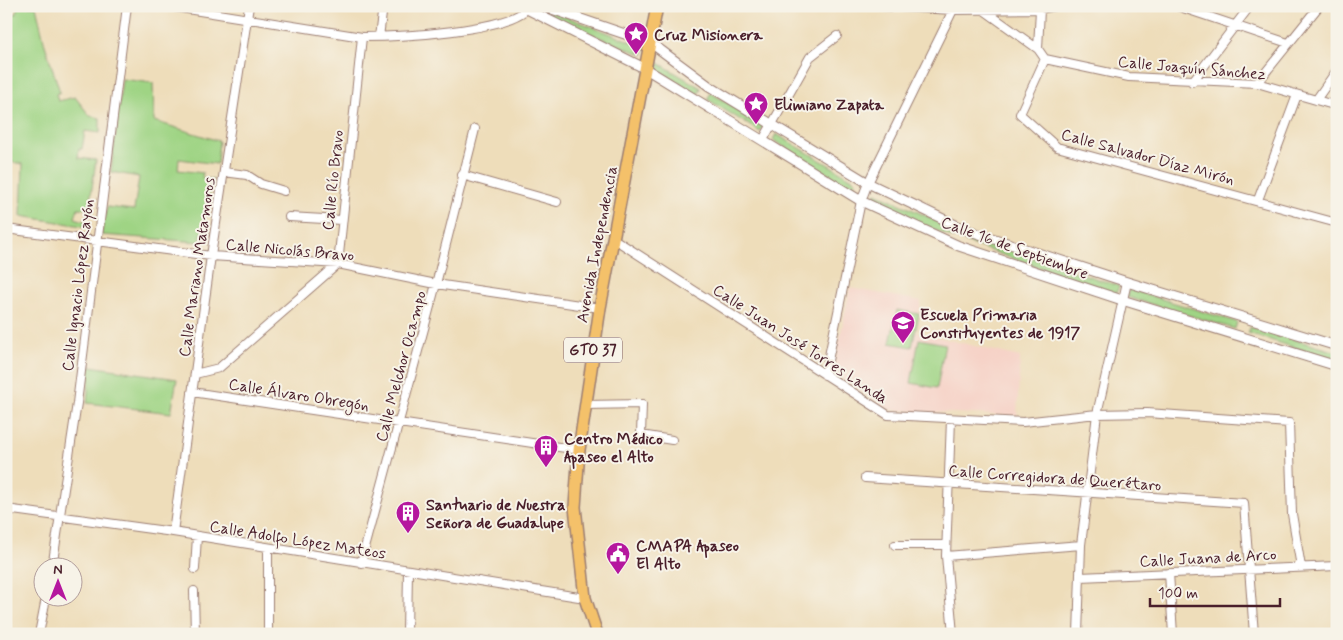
<svg xmlns="http://www.w3.org/2000/svg" width="1343" height="640" font-family="Mynerve,sans-serif">
<rect width="100%" height="100%" fill="#f7f3e8"/>
<filter id="ink" filterUnits="userSpaceOnUse"><feTurbulence type="fractalNoise" baseFrequency=".02" numOctaves="2"/><feDisplacementMap in="SourceGraphic" scale="10" xChannelSelector="R" yChannelSelector="G"/><feConvolveMatrix kernelMatrix="1 2 1 2 8 2 1 2 1" color-interpolation-filters="sRGB"/></filter>
<filter id="wash" filterUnits="userSpaceOnUse"><feTurbulence type="fractalNoise" baseFrequency=".0096" numOctaves="4" result="noise"/><feDisplacementMap in="SourceGraphic" scale="20" xChannelSelector="R" yChannelSelector="G"/><feGaussianBlur stdDeviation="1.12" result="paint"/><feColorMatrix in="noise" values="0 0 0 0 0 0 0 0 0 0 0 0 0 0 0 0 0 1.4 0 .05"/><feComposite in="paint" operator="in"/></filter>
<g filter="url(#wash)">
<rect width="100%" height="100%" fill="#eeddba"/>
<!-- built -->
<path fill="#f6d1c6" d="M850 288 921 301 916 332 1020 357 1017 416 890 410 833 373Z"/>
<!-- green -->
<path fill="#9fd484" stroke="#747a58" d="M18 6H36L45 45 60 92 56 94 58 101 75 97 90 116 100 118V133L85 131 82 149H79L78 158 96 160 89 209 78 208 75 218 88 222V227L21 216 23 164 6 161V19L7 12 16 14Z
M542 11H551L645 47 643 55 546 16Z
M655 61 701 88 698 94 652 67Z
M122 79 153 83 154 121 219 141 217 164 179 159 178 170 203 173 202 178 213 179 200 242 101 235 107 207 134 210 139 177 111 172Z
M711 93 764 125 760 132 707 99Z
M776 134 856 181 852 189 773 140Z
M876 193 957 230 953 238 872 202Z
M967 236 1119 286 1116 294 965 242Z
M1129 289 1237 322 1235 329 1127 297Z
M897 310 919 314 912 347 890 343Z
M1250 327 1337 352V361L1248 333Z
M919 339 945 344 937 388 911 383Z
M90 366 177 379 171 413 87 403Z"/>
</g>
<g filter="url(#ink)">
<g fill="none" stroke-linecap="round" stroke-linejoin="round">
<defs>
<path id="minor" d="M168 6 362 37C393 37 513 32 529 6
M881 6 953 10 1040 9 1056 6
M1177 6 1288 43
M981 8 1038 49 1045 59 1129 77 1257 83 1337 106
M379 37 383 6
M1038 49 1040 9
M1045 59 1020 114 1057 147 1337 223
M1192 82 1250 6
M1257 83 1319 6
M1316 100 1337 70
M763 140 810 57 837 36
M224 172 247 175 261 184 284 191
M462 175 557 202
M1258 200 1297 95
M289 217 341 220
M6 229 211 256 338 264 436 284 600 308
M614 239 888 415 1023 422 1097 414 1147 413 1289 423 1292 514 1301 567
M195 374 219 368 338 264 362 37
M825 375 861 201 868 183 953 10
M192 392 579 450
M585 405 642 404 641 435 672 440
M951 419 946 556 953 634
M865 478 1244 503 1254 634
M6 509 173 532 585 598
M173 532 211 256 249 6
M895 545H946
M946 556 1081 545
M361 563 436 284 475 129
M52 568 77 403 127 6
M195 569 197 536
M1169 573 1173 634
M1080 577 1337 566
M194 591 195 634
M195 632 208 634
M39 634 46 598
M268 634V548
M407 634 408 570
M1078 634 1081 545 1097 414 1127 282"/>
<path id="tertiary" d="M521 6 646 69 861 201 959 246 1122 300 1337 366
M543 6 651 43 709 86 868 183 964 229 1127 282 1337 346"/>
<path id="primary" d="M597 634 585 598 575 507 579 450 600 308 657 6"/>
</defs>
<!-- minor casing -->
<use href="#minor" stroke="#9c7e72" stroke-width="10"/>
<!-- tertiary casing -->
<use href="#tertiary" stroke="#9c7e72" stroke-width="11"/>
<!-- primary casing -->
<use href="#primary" stroke="#9c7e72" stroke-width="14"/>
<!-- minor -->
<use href="#minor" stroke="#fff" stroke-width="8"/>
<!-- tertiary -->
<use href="#tertiary" stroke="#fff" stroke-width="9"/>
<!-- primary -->
<use href="#primary" stroke="#f4c16a" stroke-width="11"/>
</g>
</g>
<!-- icons -->
<defs>
<symbol id="sight-pin" viewBox="-11 -11 22 30"><path d="M0 17L-7.5 6A9.5 9.5 0 1 1 7.5 6Z" fill="#b5179e" stroke="#f7f3e8"/><path d="M0-6L1.8-2.2L6-1.7L2.9 1.2L3.7 5.4L0 3.3L-3.7 5.4L-2.9 1.2L-6-1.7L-1.8-2.2Z" fill="#fff"/></symbol>
<symbol id="school-pin" viewBox="-11 -11 22 30"><path d="M0 17L-7.5 6A9.5 9.5 0 1 1 7.5 6Z" fill="#b5179e" stroke="#f7f3e8"/><path d="M0-5L7-2L0 1L-7-2ZM-4 1L0 2.5L4 1V4Q0 6-4 4Z" fill="#fff"/></symbol>
<symbol id="building-pin" viewBox="-11 -11 22 30"><path d="M0 17L-7.5 6A9.5 9.5 0 1 1 7.5 6Z" fill="#b5179e" stroke="#f7f3e8"/><path d="M-4-6H4V6H1V3H-1V6H-4ZM-2.5-4.3h1.7v1.8h-1.7ZM.8-4.3h1.7v1.8H.8ZM-2.5-1h1.7V.8h-1.7ZM.8-1h1.7V.8H.8Z" fill="#fff"/></symbol>
<symbol id="civic-pin" viewBox="-11 -11 22 30"><path d="M0 17L-7.5 6A9.5 9.5 0 1 1 7.5 6Z" fill="#b5179e" stroke="#f7f3e8"/><path d="M-.6-6.5H3V-4.5H.6V-3L4-1V1h2V6H-6V1h2V-1L-.6-3ZM-1.2 2.5V6h2.4V2.5Z" fill="#fff"/></symbol>
</defs>
<g fill-rule="evenodd">
<use href="#sight-pin" x="622" y="20" width="28" height="38"/>
<use href="#sight-pin" x="742" y="90" width="28" height="38"/>
<use href="#school-pin" x="889" y="309" width="28" height="38"/>
<use href="#building-pin" x="532" y="433" width="28" height="38"/>
<use href="#building-pin" x="394" y="499" width="28" height="38"/>
<use href="#civic-pin" x="604" y="540" width="28" height="38"/>
</g>
<g text-anchor="middle" stroke-width="4" stroke-linejoin="round" paint-order="stroke">
<!-- shield labels -->
<rect fill="#f7f3e8" stroke="#7e5f64" stroke-width="1" x="564" y="337.5" width="58" height="25" rx="4"/>
<g font-size="15" font-weight="bold" fill="#4a1f2b">
<text x="593" y="355">GTO 37</text>
</g>
<!-- poi labels -->
<g font-size="16" font-weight="bold" fill="#4a1f2b" stroke="#f7f3e8" text-anchor="start">
<text x="654" y="40">Cruz Misionera</text>
<text x="774" y="110">Elimiano Zapata</text>
<text x="920" y="320">Escuela Primaria<tspan x="920" dy="18">Constituyentes de 1917</tspan></text>
<text x="564" y="444">Centro Médico<tspan x="564" dy="18">Apaseo el Alto</tspan></text>
<text x="426" y="510">Santuario de Nuestra<tspan x="426" dy="18">Señora de Guadalupe</tspan></text>
<text x="636" y="551">CMAPA Apaseo<tspan x="636" dy="18">El Alto</tspan></text>
</g>
<!-- street labels -->
<g font-size="16" fill="#4a1f2b" stroke="#f7f3e8">
<text transform="translate(1192 67) rotate(5)" y="6">Calle Joaquín Sánchez</text>
<text transform="translate(1148 156) rotate(15)" y="6">Calle Salvador Díaz Mirón</text>
<text transform="translate(332 180) rotate(-84)" y="6">Calle Río Bravo</text>
<text transform="translate(596 244) rotate(-79)" y="6">Avenida Independencia</text>
<text transform="translate(1015 247) rotate(20)" y="6">Calle 16 de Septiembre</text>
<text transform="translate(290 249) rotate(5)" y="6">Calle Nicolás Bravo</text>
<text transform="translate(196 267) rotate(-82)" y="6">Calle Mariano Matamoros</text>
<text transform="translate(77 285) rotate(-83)" y="6">Calle Ignacio López Rayón</text>
<text transform="translate(801 343) rotate(33)" y="6">Calle Juan José Torres Landa</text>
<text transform="translate(400 366) rotate(-75)" y="6">Calle Melchor Ocampo</text>
<text transform="translate(299 394) rotate(9)" y="6">Calle Álvaro Obregón</text>
<text transform="translate(1055 477) rotate(4)" y="6">Calle Corregidora de Querétaro</text>
<text transform="translate(298 539) rotate(9)" y="6">Calle Adolfo López Mateos</text>
<text transform="translate(1208 557) rotate(-3)" y="6">Calle Juana de Arco</text>
</g>
</g>
<!-- margin -->
<rect width="1343" height="640" fill="none" stroke="#f7f3e8" stroke-width="25"/>
<!-- north arrow -->
<g transform="translate(58 582)"><circle r="24" fill="#f7f3e8" stroke="#b29e9c"/>
<path d="M0-4L9 19L0 12L-9 19Z" fill="#b5179e"/>
<text y="-8" font-size="14" font-weight="bold" text-anchor="middle" fill="#4a1f2b">N</text>
</g>
<!-- scale -->
<path d="M1150 598v8h130v-8" fill="none" stroke="#4a1f2b" stroke-width="2.5"/>
<text x="1158" y="598" font-size="15" fill="#4a1f2b" stroke="#f7f3e8" stroke-width="4" paint-order="stroke">100 m</text>
</svg>
